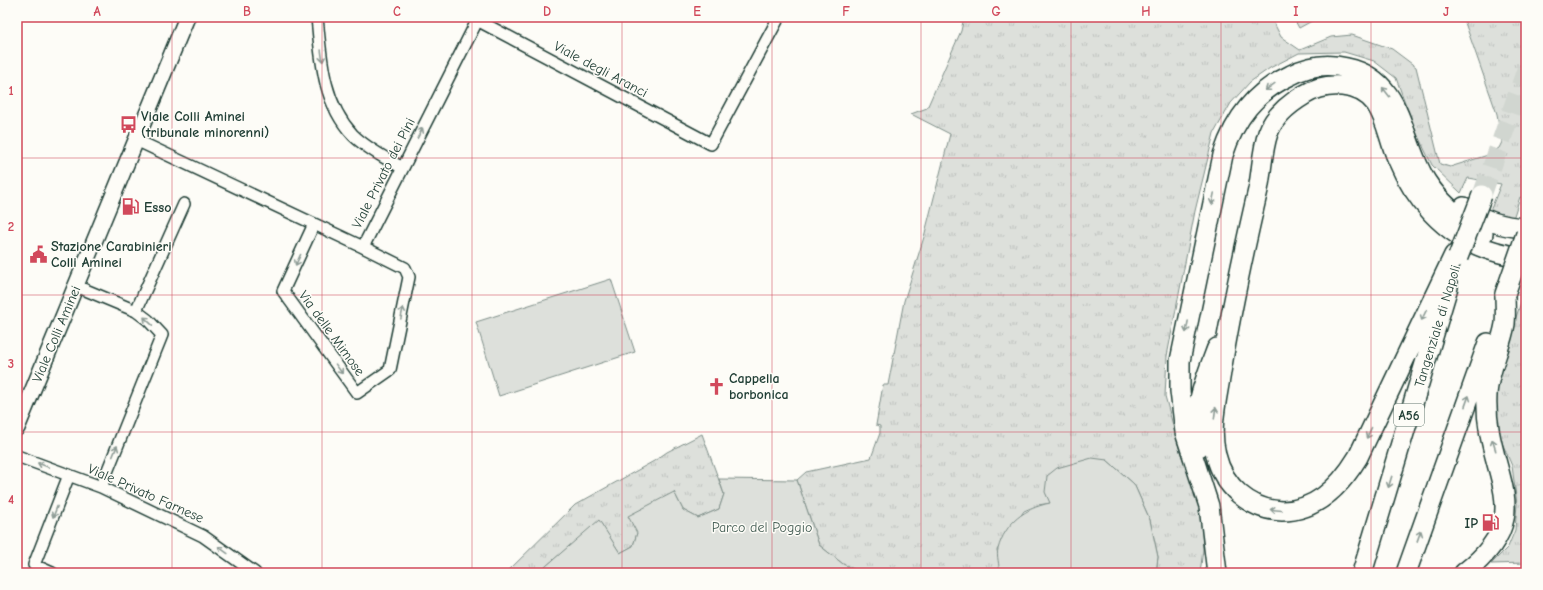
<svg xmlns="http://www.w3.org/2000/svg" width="1543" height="590" font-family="'Comic Neue',sans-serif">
<defs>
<pattern id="grass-tufts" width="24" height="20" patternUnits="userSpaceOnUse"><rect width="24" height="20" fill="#dde0db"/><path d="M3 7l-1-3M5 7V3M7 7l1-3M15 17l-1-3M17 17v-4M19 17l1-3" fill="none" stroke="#bdc1bd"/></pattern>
</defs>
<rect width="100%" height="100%" fill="#fdfcf7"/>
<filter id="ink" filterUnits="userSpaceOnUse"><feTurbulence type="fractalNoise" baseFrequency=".025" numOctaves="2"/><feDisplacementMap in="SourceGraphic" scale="8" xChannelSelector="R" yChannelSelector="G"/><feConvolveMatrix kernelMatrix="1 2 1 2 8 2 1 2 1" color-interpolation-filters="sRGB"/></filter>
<g filter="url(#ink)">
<!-- grass -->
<path fill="url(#grass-tufts)" stroke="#7e8e88" d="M964 17H1271L1281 37 1300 50 1331 37 1352 35 1392 49 1416 67 1440 164 1450 167 1488 155 1499 148 1502 142 1497 114 1463 17H1526V199L1520 197 1512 222 1488 216 1501 184 1468 178 1461 193 1432 165 1415 130 1396 78 1374 61 1344 52 1299 53 1270 68 1250 82 1231 103 1214 133 1195 211 1167 356 1165 396 1180 451 1201 510 1203 550 1200 573H1156L1158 557 1150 520 1134 484 1107 460 1051 503 1038 505 1024 511 997 550 1000 564 999 573H871L855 570 843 564 819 545 797 480 806 472 871 458 880 433V426L876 425 883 385H888L904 301 924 237 950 134 911 114 927 108 961 31Z
M1526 287V563L1491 564 1508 547 1515 530 1517 504 1512 466 1494 424 1492 390Z
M702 434 724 494 719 509 698 518 683 510 674 492 637 533 633 546 620 553 599 521 538 573H506L575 505 654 461 667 452Z"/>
<!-- park -->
<path fill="#dde0db" stroke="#7e8e88" d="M1293 17H1319L1299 28Z
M611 279 635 352 499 396 476 322Z
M1092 458 1107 460 1134 484 1150 520 1158 557 1156 573H999C1000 565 996 556 998 549 1005 523 1025 508 1050 503L1045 492 1047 476 1057 468Z
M719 479 797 480 819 545 843 564 855 570 871 573H538L599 520 620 553 633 546 637 533 628 516 674 492 683 510 698 518 719 509 724 494Z"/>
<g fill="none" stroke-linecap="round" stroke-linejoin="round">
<!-- motorway-tunnel -->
<path stroke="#d1d6d0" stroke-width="19" stroke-dasharray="19 10" stroke-linecap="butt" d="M1482 195 1526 70"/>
<defs>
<path id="minor" d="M317 17C321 60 323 103 353 135 367 149 386 158 402 168
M477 20 711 144 779 17
M136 140 363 247 479 17
M314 224 283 291 357 393 390 370 409 277 405 268 363 247
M76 286 136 311 148 320 162 335 101 487
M136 311 184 204
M17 456 101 487 203 536 255 573
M52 573 34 565 69 475"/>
<path id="secondary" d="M17 428 187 17"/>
<path id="motorway" d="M1464 207C1483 221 1503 227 1526 228
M1454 255 1358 457C1341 485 1317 511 1282 511 1250 510 1223 486 1216 455 1209 428 1217 399 1221 372 1231 310 1244 250 1258 190 1262 171 1262 150 1268 133 1274 116 1289 104 1304 95 1326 81 1360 82 1376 104 1387 120 1389 140 1397 158 1414 199 1444 234 1487 249 1500 253 1512 257 1526 256
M1199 447C1193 407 1203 385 1217 348
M1217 573 1209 506 1185 432 1180 391V361L1223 155C1235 118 1255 92 1291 75 1308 66 1327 63 1347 68 1404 80 1400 140 1426 181 1440 203 1461 220 1483 234
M1362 573 1448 287
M1406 573 1488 343
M1464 573C1543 512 1483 475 1487 395 1488 371 1501 348 1505 324 1506 314 1505 304 1505 294"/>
</defs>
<!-- minor casing -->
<use href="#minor" stroke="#1f3d34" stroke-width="14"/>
<!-- secondary casing -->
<use href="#secondary" stroke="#1f3d34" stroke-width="18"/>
<!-- motorway casing -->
<use href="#motorway" stroke="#1f3d34" stroke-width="22"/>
<!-- minor -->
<use href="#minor" stroke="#fdfcf7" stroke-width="11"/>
<!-- secondary -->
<use href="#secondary" stroke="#fdfcf7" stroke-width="15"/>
<!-- motorway -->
<use href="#motorway" stroke="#fdfcf7" stroke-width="19"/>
<defs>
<path id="motorway-bridge" d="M1458 257 1482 195
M1505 294 1526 234"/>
</defs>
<!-- motorway-bridge casing -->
<use href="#motorway-bridge" stroke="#1f3d34" stroke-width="22" stroke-linecap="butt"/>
<!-- motorway-bridge -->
<use href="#motorway-bridge" stroke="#fdfcf7" stroke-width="19"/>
</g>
<!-- one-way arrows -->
<defs><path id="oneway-shaft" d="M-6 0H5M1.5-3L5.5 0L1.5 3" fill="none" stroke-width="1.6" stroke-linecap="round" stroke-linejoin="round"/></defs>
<g stroke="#8e9c96">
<use href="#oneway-shaft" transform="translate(322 56) rotate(82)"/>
<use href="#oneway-shaft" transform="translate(1270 87) rotate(144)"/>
<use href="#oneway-shaft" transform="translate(1386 92) rotate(-128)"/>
<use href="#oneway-shaft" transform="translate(420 133) rotate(-63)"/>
<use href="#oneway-shaft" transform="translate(1213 199) rotate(102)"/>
<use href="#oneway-shaft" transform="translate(298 260) rotate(115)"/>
<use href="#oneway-shaft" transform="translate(402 313) rotate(-79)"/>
<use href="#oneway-shaft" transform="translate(1424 315) rotate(116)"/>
<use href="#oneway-shaft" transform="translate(148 321) rotate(-137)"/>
<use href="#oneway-shaft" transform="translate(1187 327) rotate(101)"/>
<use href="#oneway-shaft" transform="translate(339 369) rotate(54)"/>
<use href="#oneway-shaft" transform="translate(1467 401) rotate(-70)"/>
<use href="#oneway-shaft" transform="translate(1215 413) rotate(-83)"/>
<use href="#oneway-shaft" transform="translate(1369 433) rotate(115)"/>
<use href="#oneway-shaft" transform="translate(1494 445) rotate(-107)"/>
<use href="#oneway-shaft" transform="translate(115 451) rotate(-68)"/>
<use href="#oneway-shaft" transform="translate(43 465) rotate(-159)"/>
<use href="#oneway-shaft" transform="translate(1390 482) rotate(107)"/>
<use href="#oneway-shaft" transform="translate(1276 510) rotate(-175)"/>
<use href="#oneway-shaft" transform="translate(55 512) rotate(111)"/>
<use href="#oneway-shaft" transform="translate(1419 536) rotate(-70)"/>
<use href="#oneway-shaft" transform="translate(223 550) rotate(-144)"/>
</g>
</g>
<!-- grid -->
<path fill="none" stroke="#d1495b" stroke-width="1" stroke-opacity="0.55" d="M172 17V573M322 17V573M472 17V573M622 17V573M772 17V573M921 17V573M1071 17V573M1221 17V573M1371 17V573M17 158H1526M17 295H1526M17 432H1526"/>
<!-- icons -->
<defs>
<symbol id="bus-bare" viewBox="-9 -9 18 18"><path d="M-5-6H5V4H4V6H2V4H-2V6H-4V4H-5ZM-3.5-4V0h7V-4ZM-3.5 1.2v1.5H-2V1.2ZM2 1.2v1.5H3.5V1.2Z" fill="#d1495b" stroke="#fdfcf7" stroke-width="2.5" paint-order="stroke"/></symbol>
<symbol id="fuel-bare" viewBox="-9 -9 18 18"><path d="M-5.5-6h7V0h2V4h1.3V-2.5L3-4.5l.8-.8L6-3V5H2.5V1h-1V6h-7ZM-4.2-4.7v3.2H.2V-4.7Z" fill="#d1495b" stroke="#fdfcf7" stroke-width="2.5" paint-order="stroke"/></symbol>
<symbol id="civic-bare" viewBox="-9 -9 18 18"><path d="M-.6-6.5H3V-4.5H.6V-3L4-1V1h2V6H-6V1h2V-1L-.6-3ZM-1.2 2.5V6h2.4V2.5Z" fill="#d1495b" stroke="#fdfcf7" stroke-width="2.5" paint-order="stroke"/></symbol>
<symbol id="church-bare" viewBox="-9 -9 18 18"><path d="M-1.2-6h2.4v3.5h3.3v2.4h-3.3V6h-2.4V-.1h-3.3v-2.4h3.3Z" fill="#d1495b" stroke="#fdfcf7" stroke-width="2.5" paint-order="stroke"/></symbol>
</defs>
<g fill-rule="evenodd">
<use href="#bus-bare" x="116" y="112" width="25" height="25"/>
<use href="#fuel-bare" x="118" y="194" width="25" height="25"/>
<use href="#civic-bare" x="26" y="242" width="25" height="25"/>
<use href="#church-bare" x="704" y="374" width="25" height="25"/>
<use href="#fuel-bare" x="1478" y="510" width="25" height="25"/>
</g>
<g text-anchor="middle" stroke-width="3" stroke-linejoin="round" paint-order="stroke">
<!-- shield labels -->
<rect fill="#fdfcf7" stroke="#62766e" stroke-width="1" x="1394" y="404" width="30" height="22" rx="3"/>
<g font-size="13" font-weight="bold" fill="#1f3d34">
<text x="1409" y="420">A56</text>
</g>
<!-- street labels -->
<g font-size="14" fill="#1f3d34" stroke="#fdfcf7">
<text transform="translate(601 69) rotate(28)" y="5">Viale degli Aranci</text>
<text transform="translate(383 173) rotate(-63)" y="5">Viale Privato dei Pini</text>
<text transform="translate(1437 326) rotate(-73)" y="5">Tangenziale di Napoli</text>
<text transform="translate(332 333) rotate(54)" y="5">Via delle Mimose</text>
<text transform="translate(56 334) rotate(-67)" y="5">Viale Colli Aminei</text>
<text transform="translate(146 493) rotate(24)" y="5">Viale Privato Farnese</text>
</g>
<!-- poi labels -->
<g font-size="14" font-weight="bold" fill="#1f3d34" stroke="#fdfcf7" text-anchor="start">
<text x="141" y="121">Viale Colli Aminei<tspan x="141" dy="16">(tribunale minorenni)</tspan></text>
<text x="144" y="212">Esso</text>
<text x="51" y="251">Stazione Carabinieri<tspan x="51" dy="16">Colli Aminei</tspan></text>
<text x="729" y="383">Cappella<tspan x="729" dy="16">borbonica</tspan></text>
<text x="1478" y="528" text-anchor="end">IP</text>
</g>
<!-- park labels -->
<g font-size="14" fill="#455e55" stroke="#fdfcf7">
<text x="762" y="532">Parco del Poggio</text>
</g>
</g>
<!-- margin -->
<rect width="1543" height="590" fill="none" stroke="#fdfcf7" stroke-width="44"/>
<rect x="22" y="22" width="1499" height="546" fill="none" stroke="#d1495b" stroke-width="1.5"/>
<g font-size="13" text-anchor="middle" font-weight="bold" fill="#d1495b">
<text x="97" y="16">A</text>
<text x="247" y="16">B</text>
<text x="397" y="16">C</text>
<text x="547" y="16">D</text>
<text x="697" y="16">E</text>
<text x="846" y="16">F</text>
<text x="996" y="16">G</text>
<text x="1146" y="16">H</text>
<text x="1296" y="16">I</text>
<text x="1446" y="16">J</text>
<text x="11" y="95">1</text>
<text x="11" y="231">2</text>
<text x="11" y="368">3</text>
<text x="11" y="504">4</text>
</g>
</svg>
